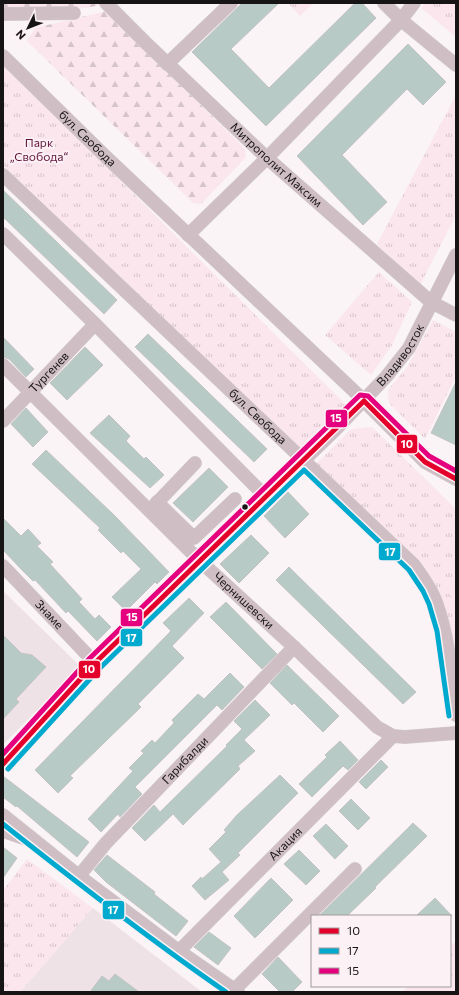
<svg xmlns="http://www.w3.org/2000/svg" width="459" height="995" font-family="Commissioner,sans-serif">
<defs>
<pattern id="forest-firs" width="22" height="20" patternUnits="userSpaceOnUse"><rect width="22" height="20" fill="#fbe6ee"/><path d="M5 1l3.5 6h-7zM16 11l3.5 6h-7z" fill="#d6c4cb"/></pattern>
<pattern id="park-tufts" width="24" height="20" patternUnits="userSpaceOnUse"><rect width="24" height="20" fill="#fbe6ee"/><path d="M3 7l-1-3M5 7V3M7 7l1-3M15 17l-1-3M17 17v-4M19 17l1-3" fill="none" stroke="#d6c4cb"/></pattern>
</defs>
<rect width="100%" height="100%" fill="#faf4f6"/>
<!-- built -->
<path fill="#efe2e6" d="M3 591 80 666 3 745Z
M93 908 202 992H20Z"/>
<!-- forest -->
<path fill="url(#forest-firs)" d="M3 3H101V5L73 10H3Z
M107 11 245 149 246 157 201 204 193 203 27 41 35 28Z"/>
<!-- park -->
<path fill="url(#park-tufts)" d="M290 3H310L312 5 300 16 289 4Z
M425 3H456V37L421 8Z
M3 64 348 407 302 455 3 165Z
M456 95V215L420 285 377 244Z
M379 272 412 302 392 345 371 375 325 335Z
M433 320 456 332V376L425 439 389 403 388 390 407 367Z
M372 427 456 509V721L421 567 315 465 351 429Z
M27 859 93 908 20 992H3V891Z
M456 941V992H402L409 986H450V946Z"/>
<!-- garden -->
<path fill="#fbe6ee" d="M456 583V601L447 592Z"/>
<!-- building -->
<path fill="#b8cac5" stroke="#c4c3c3" d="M242 3H279L231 49 269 88 355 3H362L376 18 266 126 192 52Z
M408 44 446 82 423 105 407 89 342 155 387 202 363 225 297 156Z
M3 190 117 300 104 314 3 217Z
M148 334 267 449 254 462 135 347Z
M3 337 34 369 26 377 9 359 3 357Z
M85 347 103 365 67 400 50 383Z
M456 382V445L431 433Z
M26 408 48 432 33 447 11 424Z
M109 415 130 436 126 441 144 459 146 457 164 475 150 488 90 433Z
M46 450 114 515 169 572 157 584 155 582 126 611 112 597 141 569 123 551 121 553 98 530 100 528 32 464Z
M209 468 228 487 193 522 173 503Z
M288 492 309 514 285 538 264 516Z
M3 518 21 536 28 529 41 543 37 546 53 562 50 564 82 599 79 602 95 619 99 615 111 627 97 641 68 611 66 613 35 580 33 581 22 570 3 550Z
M251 535 269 553 239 583 220 564Z
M289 567 416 692 403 704 276 580Z
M189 598 204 613 172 646 184 658 138 704 141 707 70 776 73 778 58 793 35 770 171 631 163 623Z
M226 602 277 654 262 669 210 617Z
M3 635 21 653 32 655 46 667 16 699 19 702 3 719Z
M287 665 339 716 323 732 294 703 292 705 270 683Z
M230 673 244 687 222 710 217 705 135 787 142 794 120 817 118 814 101 832 88 819 133 771 129 768 144 753 141 751 152 740 155 743 174 723 172 720 198 694 204 699Z
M255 700 270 715 244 740 255 751 238 766 240 769 183 825 173 814 145 841 132 828 154 805 160 812 227 746 226 745 242 729 234 721Z
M340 741 358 760 348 770 343 766 312 797 299 784 327 757 325 755Z
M381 760 388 767 366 789 359 782Z
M280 775 298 793 238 853 240 855 222 872 229 880 205 900 192 886 201 877 202 879 221 862 209 849 226 832 224 830 237 815Z
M3 776 89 842 77 857 17 806 16 807 3 797Z
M351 799 370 818 358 830 339 811Z
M413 823 427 836 375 887 376 888 347 916H319Z
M326 824 348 846 335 859 313 836Z
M3 847 17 858 3 878Z
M299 850 320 871 306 885 284 864Z
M107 855 155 892 154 894 188 921 176 936 106 882 94 870Z
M271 878 293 900 255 938 234 916Z
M435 898 452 916H416Z
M209 932 231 948 218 965 194 947Z
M278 957 302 982 292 992H280L262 974Z
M115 974 139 992H90L102 976 109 981Z"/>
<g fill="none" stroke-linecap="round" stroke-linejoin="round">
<defs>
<g id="minor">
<path id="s1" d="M106 3 147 44 267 158 431 302 456 315"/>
<path d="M384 3 401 20 456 65"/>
<path d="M3 14 74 13"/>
<path id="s2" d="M3 56 105 156 354 391 425 462 456 479"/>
<path d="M167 64 231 3"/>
<path id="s3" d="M3 175 414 565C422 576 431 588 436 602 449 637 452 678 456 715"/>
<path d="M3 234 95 324 265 496"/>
<path d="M188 235 267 158 401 20 414 3"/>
<path id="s4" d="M3 365 200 561 294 647 377 727 393 736 405 737 456 733"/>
<path id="s5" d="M3 421 95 324"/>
<path d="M157 502 194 538 235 499"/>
<path d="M152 508 195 463"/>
<path id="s6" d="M3 566 95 663"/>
<path id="s7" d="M3 764 95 663 336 429 386 377 409 348 456 255"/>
<path d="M3 815 79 876 179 951 238 992"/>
<path d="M3 831 29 840"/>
<path id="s8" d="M79 876 106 843 294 647"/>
<path id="s9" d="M179 951 393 736"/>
<path d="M234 990 355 869"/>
</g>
</defs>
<!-- minor casing -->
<use href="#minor" stroke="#d5d1d2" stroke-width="14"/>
<!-- minor -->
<use href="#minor" stroke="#d0bec5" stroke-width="13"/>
<defs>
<path id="bus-1" d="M364 401 425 462 456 479
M3 764 95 663 364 401"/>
<path id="bus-2" d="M8 769 100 668 304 470 409 570 423 591 429 604 437 631 449 716
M3 824C76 882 149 939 226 992"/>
<path id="bus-3" d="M3 754 90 658 360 395 368 396 429 456 456 471"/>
</defs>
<!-- bus-1 casing -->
<use href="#bus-1" stroke="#fcf2f5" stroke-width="8"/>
<!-- bus-2 casing -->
<use href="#bus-2" stroke="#fcf2f5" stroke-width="8"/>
<!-- bus-3 casing -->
<use href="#bus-3" stroke="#fcf2f5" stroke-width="8"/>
<!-- bus-1 -->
<use href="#bus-1" stroke="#e4002b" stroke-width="5"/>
<!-- bus-2 -->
<use href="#bus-2" stroke="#00a9ce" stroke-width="5"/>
<!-- bus-3 -->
<use href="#bus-3" stroke="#e5007d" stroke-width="5"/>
</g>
<!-- markers -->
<circle fill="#171415" stroke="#fcf2f5" stroke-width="1.5" cx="245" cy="507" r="3.5"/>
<g text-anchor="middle" stroke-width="3.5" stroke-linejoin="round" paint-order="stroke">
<!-- street labels -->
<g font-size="12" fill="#171415" stroke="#fcf2f5">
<text dy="4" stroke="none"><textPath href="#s2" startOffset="118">бул. Свобода</textPath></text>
<text dy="4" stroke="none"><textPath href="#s1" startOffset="235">Митрополит Максим</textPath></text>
<text dy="4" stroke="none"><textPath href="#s7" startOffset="571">Владивосток</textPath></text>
<text dy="4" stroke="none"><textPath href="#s5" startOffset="67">Тургенев</textPath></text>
<text dy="4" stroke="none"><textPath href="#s3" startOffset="351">бул. Свобода</textPath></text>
<text dy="4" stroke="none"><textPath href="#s4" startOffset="337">Чернишевски</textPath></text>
<text dy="4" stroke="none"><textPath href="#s6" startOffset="67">Знаме</textPath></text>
<text dy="4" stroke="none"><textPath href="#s8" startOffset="157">Гарибалди</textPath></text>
<text dy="4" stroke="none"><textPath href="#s9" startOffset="151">Акация</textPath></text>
</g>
<!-- park labels -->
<g font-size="12" fill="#60143a" stroke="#fcf2f5">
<text x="39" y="147">Парк<tspan x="39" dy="14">„Свобода“</tspan></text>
</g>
</g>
<g stroke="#fcf2f5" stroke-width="1.5">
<rect x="325" y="409" width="23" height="19" rx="4" fill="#e5007d"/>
<rect x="396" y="434" width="22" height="20" rx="4" fill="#e4002b"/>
<rect x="378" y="542" width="23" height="19" rx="4" fill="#00a9ce"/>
<rect x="120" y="608" width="23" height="19" rx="4" fill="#e5007d"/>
<rect x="120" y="628" width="23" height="19" rx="4" fill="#00a9ce"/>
<rect x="78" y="660" width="23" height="19" rx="4" fill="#e4002b"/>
<rect x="102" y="900" width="23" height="20" rx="4" fill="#00a9ce"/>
</g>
<g font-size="11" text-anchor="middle" font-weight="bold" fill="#fff">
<text x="336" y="422">15</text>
<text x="407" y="448">10</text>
<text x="390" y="556">17</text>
<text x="132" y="621">15</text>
<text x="131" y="642">17</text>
<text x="89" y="673">10</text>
<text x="113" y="914">17</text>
</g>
<!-- border -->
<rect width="459" height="995" fill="none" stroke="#171415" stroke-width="8"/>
<!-- legend -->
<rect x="311" y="915" width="140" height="72" fill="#fcf2f5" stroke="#a0999b"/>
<rect x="319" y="928" width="20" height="6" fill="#e4002b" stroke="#a0999b"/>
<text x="347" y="935" font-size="12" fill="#171415">10</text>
<rect x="319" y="948" width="20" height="6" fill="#00a9ce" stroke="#a0999b"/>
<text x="347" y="955" font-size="12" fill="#171415">17</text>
<rect x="319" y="968" width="20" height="6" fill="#e5007d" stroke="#a0999b"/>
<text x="347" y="975" font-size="12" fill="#171415">15</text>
<!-- north arrow -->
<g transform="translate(28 28) rotate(227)" stroke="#fcf2f5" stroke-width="3" paint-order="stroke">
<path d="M0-3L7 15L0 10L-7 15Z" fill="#171415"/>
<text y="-6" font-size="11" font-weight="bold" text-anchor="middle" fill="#171415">N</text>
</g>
</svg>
